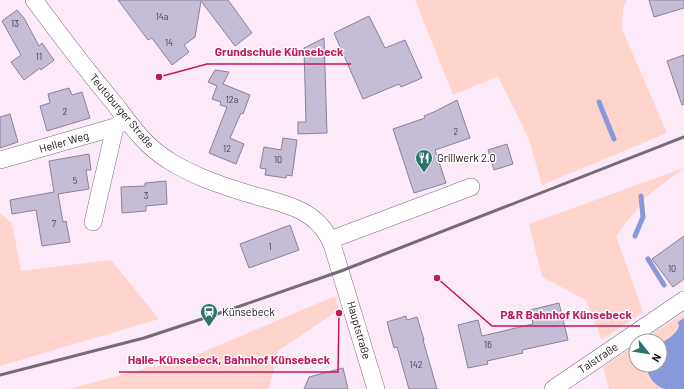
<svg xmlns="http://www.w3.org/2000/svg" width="684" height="389" font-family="Barlow,sans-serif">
<rect width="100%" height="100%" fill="#fceaf9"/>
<!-- green -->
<path fill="#fed4cc" d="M415 0H627L623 8 622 29 667 133 542 185 529 139 498 76 453 95Z
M684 168 647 196 616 236 643 312 602 340 586 300 542 277 529 224Z
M0 213 12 223 21 271 111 260 159 319 0 366Z
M335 296 339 310 278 351 269 389H69L196 355Z
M684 313V318L682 319C677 334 672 335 660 344V341H642Z
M636 345V365H646C647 375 656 386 666 389H609L603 367Z"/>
<!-- water -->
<path fill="#8899db" d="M684 318V389C678 389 671 389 665 389 654 386 647 375 646 365H660V344C667 339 676 335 679 326L678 322Z"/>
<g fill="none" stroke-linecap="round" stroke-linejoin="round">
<!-- stream -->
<path stroke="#8899db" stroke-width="5" d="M599 102 614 139
M635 236 643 217 641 196
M648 259 664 285"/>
</g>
<!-- building -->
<path fill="#c5bcd5" stroke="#8a8299" d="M118 0H228L252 33 235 46 201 1 195 37 184 45 189 52 172 65 152 38 148 40Z
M649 0H684V8L654 17Z
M17 10 24 18 39 46 42 43 54 60 41 70 40 68 24 80 11 62 21 55 2 21Z
M369 16 385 48 405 40 422 78 401 87 399 84 363 99 334 33Z
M324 38 327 133 298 134V122H306L304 48Z
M684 55V104L682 105 667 61Z
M215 70 229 72 223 84 250 95 243 114 241 113 230 138 244 144 236 164 209 153 227 107 220 105 221 102 212 99 217 86 208 82Z
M69 88 72 95 82 92 90 118 47 131 40 106 50 103 48 94Z
M457 100 470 138 435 150 446 183 414 193 393 129 425 118 424 116 436 111Z
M10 114 18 142 0 148V117Z
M283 138 297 140 292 176 287 175 286 178 265 175 266 169 260 168 264 147 281 150Z
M507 144 513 164 494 170 488 150Z
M89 154 91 170H86L89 189 58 194 63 222 66 221 70 242 42 246 36 210 12 214 10 200 54 192 49 161Z
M166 181 167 204 146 206V211L122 213 121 187 145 186V183Z
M290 225 299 250 249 268 240 244Z
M684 236V279L673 287 652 259Z
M559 303 568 340 522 350 523 353 487 361 488 364 468 368 458 325 478 320 482 336 533 324 530 310Z
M406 316 407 320 417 317 424 340H423L437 389H409L397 347 394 348 387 322Z
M343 368 348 389H304L309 377Z"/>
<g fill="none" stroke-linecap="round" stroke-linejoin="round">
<defs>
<path id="minor" d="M34 0C60 35 86 70 114 103 130 124 145 146 168 160 193 176 218 184 246 193 278 203 314 206 330 240 332 244 334 250 335 254L376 389
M0 160 115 127 126 120
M93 222 115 127
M330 240 471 187
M553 389 684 300"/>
</defs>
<!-- minor casing -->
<use href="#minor" stroke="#7e6a7b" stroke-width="18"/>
<!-- minor -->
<use href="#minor" stroke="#fff" stroke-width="17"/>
<!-- rail -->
<path stroke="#766a75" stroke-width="3" d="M0 375 144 338 223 312 341 271 684 137"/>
</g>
<!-- icons -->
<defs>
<symbol id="restaurant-pin" viewBox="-11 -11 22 30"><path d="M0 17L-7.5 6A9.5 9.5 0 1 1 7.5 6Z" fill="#2c746b" stroke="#fff"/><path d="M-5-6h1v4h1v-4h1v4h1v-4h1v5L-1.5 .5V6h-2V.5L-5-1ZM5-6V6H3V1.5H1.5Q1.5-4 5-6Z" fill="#fff"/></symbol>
<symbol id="station-pin" viewBox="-11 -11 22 30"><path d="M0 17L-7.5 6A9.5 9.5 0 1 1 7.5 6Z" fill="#2c746b" stroke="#fff"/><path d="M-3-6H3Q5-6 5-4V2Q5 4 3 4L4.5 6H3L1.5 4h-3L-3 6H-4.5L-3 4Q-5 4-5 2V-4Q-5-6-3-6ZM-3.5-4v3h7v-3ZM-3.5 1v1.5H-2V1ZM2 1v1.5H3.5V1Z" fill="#fff"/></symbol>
</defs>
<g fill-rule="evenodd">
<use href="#restaurant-pin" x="414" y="148" width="20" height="27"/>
<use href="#station-pin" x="199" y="302" width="20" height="27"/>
</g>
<g text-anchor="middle" stroke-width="3" stroke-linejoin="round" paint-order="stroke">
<!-- number labels -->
<g font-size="9" fill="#443c47">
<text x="162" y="20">14a</text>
<text x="15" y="27">13</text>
<text x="169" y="46">14</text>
<text x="39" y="60">11</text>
<text x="232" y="103">12a</text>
<text x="65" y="115">2</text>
<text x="456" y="135">2</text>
<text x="227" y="152">12</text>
<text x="278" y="163">10</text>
<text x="75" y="184">5</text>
<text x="146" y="199">3</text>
<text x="54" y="227">7</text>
<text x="270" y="250">1</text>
<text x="672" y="272">10</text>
<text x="488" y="348">16</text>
<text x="416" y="368">142</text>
</g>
<!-- street labels -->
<g font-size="11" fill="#191118" stroke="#fff">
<text transform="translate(122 111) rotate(50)" y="4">Teutoburger Straße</text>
<text transform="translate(64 142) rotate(-16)" y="4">Heller Weg</text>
<text transform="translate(359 330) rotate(74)" y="4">Hauptstraße</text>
<text transform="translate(598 358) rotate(-34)" y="4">Talstraße</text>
</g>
<!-- poi labels -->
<g font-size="11" fill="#191118" stroke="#fff" text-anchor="start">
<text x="437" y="162">Grillwerk 2.0</text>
<text x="222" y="316">Künsebeck</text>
</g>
</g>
<!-- callouts -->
<path fill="none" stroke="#c2185b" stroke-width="1.5" d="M159 77L207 64H351M437 278L492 326H640M339 313L338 372H119"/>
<g fill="#c2185b" stroke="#fff" stroke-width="1.5">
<circle cx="159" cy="77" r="4"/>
<circle cx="437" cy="278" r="4"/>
<circle cx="339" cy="313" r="4"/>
</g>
<g font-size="12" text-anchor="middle" font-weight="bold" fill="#c2185b" stroke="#fff" stroke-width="3" stroke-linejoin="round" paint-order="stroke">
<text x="279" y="56">Grundschule Künsebeck</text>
<text x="566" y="319">P&amp;R Bahnhof Künsebeck</text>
<text x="229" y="364">Halle-Künsebeck, Bahnhof Künsebeck</text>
</g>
<!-- north arrow -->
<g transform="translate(648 353) rotate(120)"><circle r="19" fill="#ffffff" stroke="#a3a0a3"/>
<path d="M0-3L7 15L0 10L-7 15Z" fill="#2c746b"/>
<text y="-6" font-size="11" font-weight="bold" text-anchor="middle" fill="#191118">N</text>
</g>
</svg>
